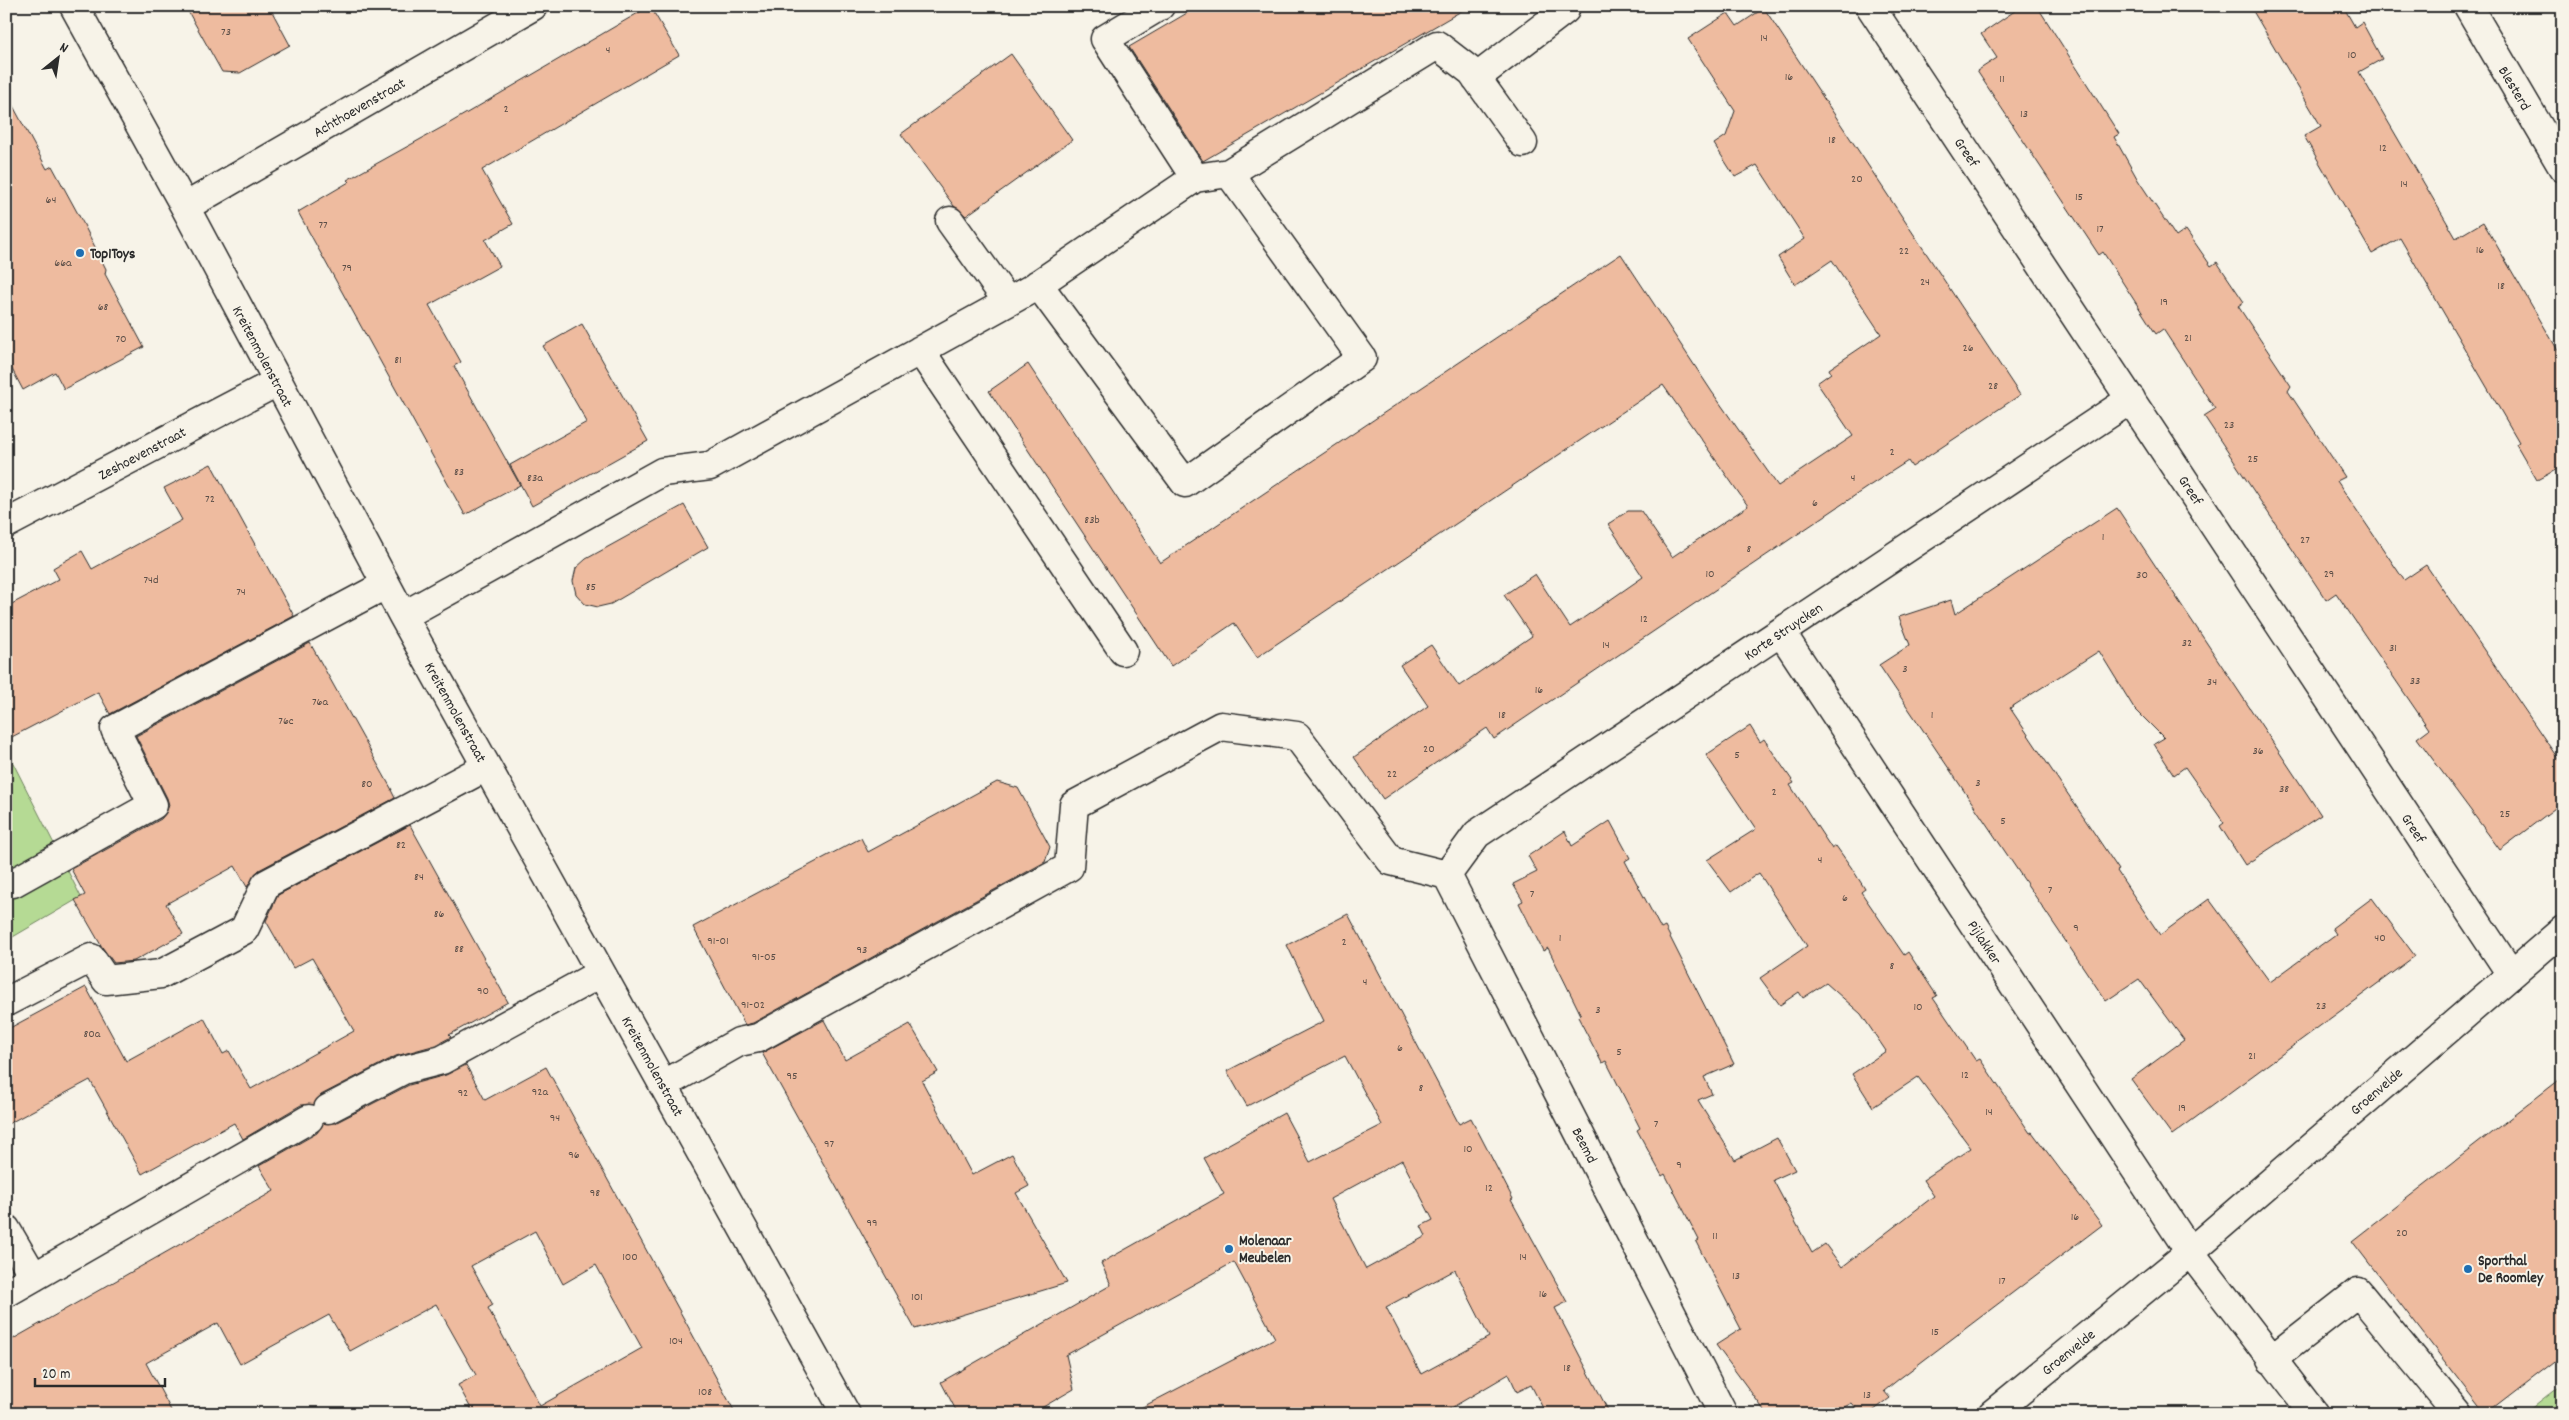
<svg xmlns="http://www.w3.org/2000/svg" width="2569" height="1420" font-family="Dekko,sans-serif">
<rect width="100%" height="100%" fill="#f7f3e8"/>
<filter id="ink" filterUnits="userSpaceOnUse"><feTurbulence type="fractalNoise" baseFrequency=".02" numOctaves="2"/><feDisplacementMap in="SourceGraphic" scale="10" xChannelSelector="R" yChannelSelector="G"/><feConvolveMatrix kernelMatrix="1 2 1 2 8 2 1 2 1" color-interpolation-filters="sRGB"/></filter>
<g filter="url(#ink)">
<!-- green -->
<path fill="#b5da94" stroke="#708260" d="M10 757 81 897 6 941V759Z
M2563 1384V1414H2525Z"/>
<!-- building -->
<path fill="#eebb9f" stroke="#2b2b2b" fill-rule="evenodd" d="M185 6H269L290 45 240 73 222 72Z
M650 6 679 55 482 170 513 224 485 240 500 266 429 305 461 362 454 366 520 485 465 515 298 212 349 182 347 180 448 124Z
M1199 6H1470L1203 161 1129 47Z
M2022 6H2037L2119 134 2114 137 2138 180 2176 237 2186 230 2211 266 2217 262 2244 302 2238 306 2291 386 2288 391 2345 477 2337 481 2404 580 2426 565 2563 766V802L2500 850 2417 738 2429 729 2390 672 2336 593 2326 600 2204 416 2215 409 2163 329 2156 334 2103 252 2099 255 1977 71 1997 58 1981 34Z
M2250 6H2343L2355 27 2362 22 2382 59 2359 72 2456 238 2483 222 2563 359V466L2537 480 2516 444 2519 442 2400 238 2372 254 2304 136 2321 126Z
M1764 8 2020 395 1912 467 1908 461 1869 486 1494 739 1487 728 1383 799 1354 757 1428 706 1400 665 1431 645 1459 686 1532 636 1504 595 1535 574 1570 627 1607 602 1643 577 1608 524 1628 511H1641L1672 557 1748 506 1663 385 1257 657 1234 623 1171 666 989 391 1028 364 1160 563 1621 254 1712 392 1778 486 1853 436 1817 383 1831 373 1829 369 1881 334 1832 260 1795 285 1778 257 1805 239 1757 165 1735 177 1714 144 1726 136 1735 111 1688 39 1728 13 1737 26Z
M1011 54 1072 140 966 216 954 206 901 134Z
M6 93 47 169 52 166 83 223 106 269 105 274 144 347 64 389 55 372 23 390 6 358Z
M582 324 648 441 532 506 510 465 587 422 543 346Z
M211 464 294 616 110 714 98 692 6 740V607L59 579 53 568 82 551 92 569 182 520 164 488Z
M684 505 708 547 611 604 598 607 585 604 576 594 573 581 576 568 586 559Z
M2117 508 2321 815 2245 865 2220 826 2224 823 2185 767 2174 775 2154 744 2164 738 2134 708 2099 651 2010 708 2119 870 2117 871 2160 935 2209 899 2270 982 2336 934 2332 928 2372 898 2415 956 2172 1135 2131 1079 2184 1040 2139 979 2106 1001 1879 665 1910 645 1899 617 1951 600 1955 614Z
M310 643 392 790H391L395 798 259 870 247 887 235 866 166 904 183 934 134 961 114 963 102 947 75 900 85 895 71 869 161 819 166 813 169 805 167 798 136 736Z
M1750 726 1760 742 1764 739 1778 760 1794 783 1790 785 1832 849 1836 846 1851 867 1865 889 1861 892 1904 955 1908 952 1937 996 1933 998 1976 1061 1980 1059 2030 1133 2032 1132 2102 1225 1899 1379 1884 1391 1890 1398 1869 1414H1861L1852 1403 1831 1414H1767L1716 1345 1741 1329 1696 1242 1699 1240 1665 1174 1662 1176 1637 1130 1640 1128 1606 1061 1602 1063 1578 1017 1581 1015 1548 948 1543 951 1519 903 1523 901 1513 884 1537 872 1528 856 1565 831 1572 846 1610 821 1630 858 1625 861 1661 929 1665 927 1734 1064 1704 1077 1712 1094 1698 1100 1735 1160 1777 1138 1795 1170 1773 1180 1812 1253 1825 1244 1842 1267 1934 1196 1923 1180 1971 1148 1918 1077 1873 1107 1852 1074 1886 1051 1861 1014 1826 983 1803 998 1799 992 1780 1005 1760 978 1807 946 1759 873 1731 892 1707 860 1756 829 1706 755Z
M997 782 1018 788 1050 847 1045 862 753 1023 745 1025 693 927 861 838 868 852Z
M410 825 508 1002 449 1035 451 1037 436 1045 396 1056 321 1095 314 1105H301L243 1139 234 1123 142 1174 90 1080 6 1125V1030L86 987 126 1061 204 1018 223 1054 229 1051 251 1089 354 1031 312 958 293 968 266 921 278 895Z
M1348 914 1459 1124 1471 1118 1513 1199 1511 1200 1567 1302 1555 1308 1610 1414H1546L1531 1385 1517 1392 1509 1374 1441 1414H1129L1275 1338 1234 1262 1066 1355 1074 1389 1031 1414H958L941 1382 1111 1285 1101 1263 1224 1194 1204 1158 1284 1113 1310 1162 1382 1125 1345 1056 1247 1106 1227 1071 1324 1021 1287 945ZM1402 1160 1433 1220 1421 1226 1426 1236 1366 1269 1330 1199ZM1455 1270 1489 1337 1421 1374 1386 1307Z
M824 1020 845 1060 910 1024 938 1072 922 1081 972 1175 1012 1154 1029 1186 1016 1193 1067 1283 915 1329 762 1053Z
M466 1065 485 1100 546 1067 736 1414H474L458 1385 476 1375 436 1304 350 1351 329 1315 240 1364 218 1323 146 1363 173 1414H6V1343L274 1191 259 1166 317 1133 323 1123H335L409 1085 446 1075ZM535 1231 563 1284 596 1265 642 1348 540 1406 488 1308 493 1305 471 1266Z
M2563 1077V1354L2485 1414 2352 1241Z"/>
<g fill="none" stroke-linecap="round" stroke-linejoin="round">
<defs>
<path id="minor" d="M74 6 185 207 403 616 846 1414
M1160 6 1105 39 1195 178
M1870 6 2511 974
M2468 6 2563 168
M1476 78 1565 10
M185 207 533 6
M950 221 1008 302
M1038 284 1185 483 1362 358 1229 173
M920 350 1123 651
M6 524 277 382
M403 616 662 472 710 466 1008 302 1031 289 1195 178 1229 173 1437 45 1472 72 1523 143
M1781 632 2190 1252 2314 1414
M1447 875 1477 834 2131 399
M1447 875 1723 1414
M13 883 153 805 115 729 385 585
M6 1002 91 958 106 980 161 974 244 930 266 884 486 767
M663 1085 739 1042 758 1038 1069 867 1074 805 1221 726 1297 736 1391 861 1447 875
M328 1109 403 1070 442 1060 601 973
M6 1229 34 1277
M6 1293 309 1119
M2271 1360 2358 1292 2458 1414
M1992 1414 2190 1252 2563 930"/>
</defs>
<!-- minor casing -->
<use href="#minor" stroke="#2b2b2b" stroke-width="31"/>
<!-- minor -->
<use href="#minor" stroke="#f7f3e8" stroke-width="28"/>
</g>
</g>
<!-- markers -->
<g fill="#1f6fb2" stroke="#f7f3e8" stroke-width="2">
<circle cx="80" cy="253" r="5"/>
<circle cx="1229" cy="1249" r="5"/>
<circle cx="2468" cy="1269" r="5"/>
</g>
<g text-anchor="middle" stroke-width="4" stroke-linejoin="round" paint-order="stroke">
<!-- number labels -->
<g font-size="12" fill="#5c4f48">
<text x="226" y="35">73</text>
<text x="1764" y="41">14</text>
<text x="608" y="53">4</text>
<text x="2352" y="58">10</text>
<text x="1789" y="80">16</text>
<text x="2002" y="82">11</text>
<text x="506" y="112">2</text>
<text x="2024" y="117">13</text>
<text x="1832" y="143">18</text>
<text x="2383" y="151">12</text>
<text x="1857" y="182">20</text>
<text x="2404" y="187">14</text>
<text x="2079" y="200">15</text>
<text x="51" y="203">64</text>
<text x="323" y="228">77</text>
<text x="2100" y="232">17</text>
<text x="2480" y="253">16</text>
<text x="1904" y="254">22</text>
<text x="63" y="266">66a</text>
<text x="347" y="271">79</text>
<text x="1925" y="285">24</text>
<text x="2501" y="289">18</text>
<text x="2164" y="305">19</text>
<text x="103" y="310">68</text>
<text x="2188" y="341">21</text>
<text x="121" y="342">70</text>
<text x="1968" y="351">26</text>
<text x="398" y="363">81</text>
<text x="1993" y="389">28</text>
<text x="2229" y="428">23</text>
<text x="1892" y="455">2</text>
<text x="2253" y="462">25</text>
<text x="459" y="475">83</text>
<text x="535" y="481">83a</text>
<text x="1853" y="481">4</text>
<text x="210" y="502">72</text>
<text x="1815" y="506">6</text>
<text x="1092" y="523">83b</text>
<text x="2103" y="540">1</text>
<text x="2305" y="543">27</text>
<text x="1749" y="552">8</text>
<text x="1710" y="577">10</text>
<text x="2329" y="577">29</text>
<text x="2142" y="578">30</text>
<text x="151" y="583">74d</text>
<text x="591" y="590">85</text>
<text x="241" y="595">74</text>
<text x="1644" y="622">12</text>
<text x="2187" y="646">32</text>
<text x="1606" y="648">14</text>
<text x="2393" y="651">31</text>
<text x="1905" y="672">3</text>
<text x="2415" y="684">33</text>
<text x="2212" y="685">34</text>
<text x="1539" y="693">16</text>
<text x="320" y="705">76a</text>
<text x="1502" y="718">18</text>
<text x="1932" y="718">1</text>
<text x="286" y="724">76c</text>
<text x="1429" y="752">20</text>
<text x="2258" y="754">36</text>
<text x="1737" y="758">5</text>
<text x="1392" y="777">22</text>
<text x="1978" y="786">3</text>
<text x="367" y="787">80</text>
<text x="2284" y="792">38</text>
<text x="1774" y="795">2</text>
<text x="2505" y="817">25</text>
<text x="2003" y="824">5</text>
<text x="401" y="848">82</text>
<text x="1820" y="863">4</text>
<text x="419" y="880">84</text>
<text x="2050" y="893">7</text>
<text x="1532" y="897">7</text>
<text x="1845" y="901">6</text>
<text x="439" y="917">86</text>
<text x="2076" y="931">9</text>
<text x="1560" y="941">1</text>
<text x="2380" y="941">40</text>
<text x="718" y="944">91-01</text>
<text x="1344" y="945">2</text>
<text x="459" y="952">88</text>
<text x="862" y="953">93</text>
<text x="764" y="960">91-05</text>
<text x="1892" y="969">8</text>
<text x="1365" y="985">4</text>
<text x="483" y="994">90</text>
<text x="753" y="1008">91-02</text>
<text x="2321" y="1009">23</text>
<text x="1918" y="1010">10</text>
<text x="1598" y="1013">3</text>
<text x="92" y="1037">80a</text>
<text x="1400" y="1051">6</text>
<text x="1619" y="1055">5</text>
<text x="2252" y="1059">21</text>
<text x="1965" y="1078">12</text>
<text x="792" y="1079">95</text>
<text x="1421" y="1091">8</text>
<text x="540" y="1095">92a</text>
<text x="463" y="1096">92</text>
<text x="2182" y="1111">19</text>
<text x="1989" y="1115">14</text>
<text x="555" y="1121">94</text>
<text x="1656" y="1127">7</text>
<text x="829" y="1147">97</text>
<text x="1468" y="1152">10</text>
<text x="574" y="1158">96</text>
<text x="1679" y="1168">9</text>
<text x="1489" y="1191">12</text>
<text x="595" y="1196">98</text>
<text x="2075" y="1220">16</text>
<text x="872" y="1226">99</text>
<text x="2402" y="1236">20</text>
<text x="1715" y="1239">11</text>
<text x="630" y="1260">100</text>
<text x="1523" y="1260">14</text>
<text x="1736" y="1279">13</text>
<text x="2002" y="1284">17</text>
<text x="1543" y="1297">16</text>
<text x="917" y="1300">101</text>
<text x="1935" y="1335">15</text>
<text x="676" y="1344">104</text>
<text x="1567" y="1371">18</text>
<text x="705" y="1395">108</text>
<text x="1867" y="1398">13</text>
</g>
<!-- street labels -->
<g font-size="15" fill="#2b2b2b" stroke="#f7f3e8">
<text transform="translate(2515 88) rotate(59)" y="5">Blesterd</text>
<text transform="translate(359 107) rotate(-30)" y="5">Achthoevenstraat</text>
<text transform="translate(1967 152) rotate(56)" y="5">Greef</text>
<text transform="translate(263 356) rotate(62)" y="5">Kreitenmolenstraat</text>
<text transform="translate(142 453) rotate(-28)" y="5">Zeshoevenstraat</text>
<text transform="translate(2191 490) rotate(57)" y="5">Greef</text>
<text transform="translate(1783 631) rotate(-34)" y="5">Korte Struycken</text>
<text transform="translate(456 712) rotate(61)" y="5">Kreitenmolenstraat</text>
<text transform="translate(2414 828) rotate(57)" y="5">Greef</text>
<text transform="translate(1985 942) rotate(57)" y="5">Pijlakker</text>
<text transform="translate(653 1066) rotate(61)" y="5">Kreitenmolenstraat</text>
<text transform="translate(2376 1091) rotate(-41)" y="5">Groenvelde</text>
<text transform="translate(1585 1145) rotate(63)" y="5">Beemd</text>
<text transform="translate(2068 1352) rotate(-39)" y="5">Groenvelde</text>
</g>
<!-- poi labels -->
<g font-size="15" font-weight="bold" fill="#2b2b2b" stroke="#f7f3e8" text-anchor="start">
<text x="90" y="258">Top1Toys</text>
<text x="1239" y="1245">Molenaar<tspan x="1239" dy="17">Meubelen</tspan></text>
<text x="2478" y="1265">Sporthal<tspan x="2478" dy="17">De Roomley</tspan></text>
</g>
</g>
<!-- margin -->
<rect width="2569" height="1420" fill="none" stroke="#f7f3e8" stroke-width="25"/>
<rect x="12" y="12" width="2544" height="1395" fill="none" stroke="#2b2b2b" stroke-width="2" filter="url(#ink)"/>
<!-- north arrow -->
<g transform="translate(58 58) rotate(30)" stroke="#f7f3e8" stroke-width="4" paint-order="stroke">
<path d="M0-4L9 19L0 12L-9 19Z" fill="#2b2b2b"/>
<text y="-8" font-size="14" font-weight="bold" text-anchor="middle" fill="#2b2b2b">N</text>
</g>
<!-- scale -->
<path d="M35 1378v8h130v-8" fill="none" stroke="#2b2b2b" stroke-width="2.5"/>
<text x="42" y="1378" font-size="15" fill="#2b2b2b" stroke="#f7f3e8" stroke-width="4" paint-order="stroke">20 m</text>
</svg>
